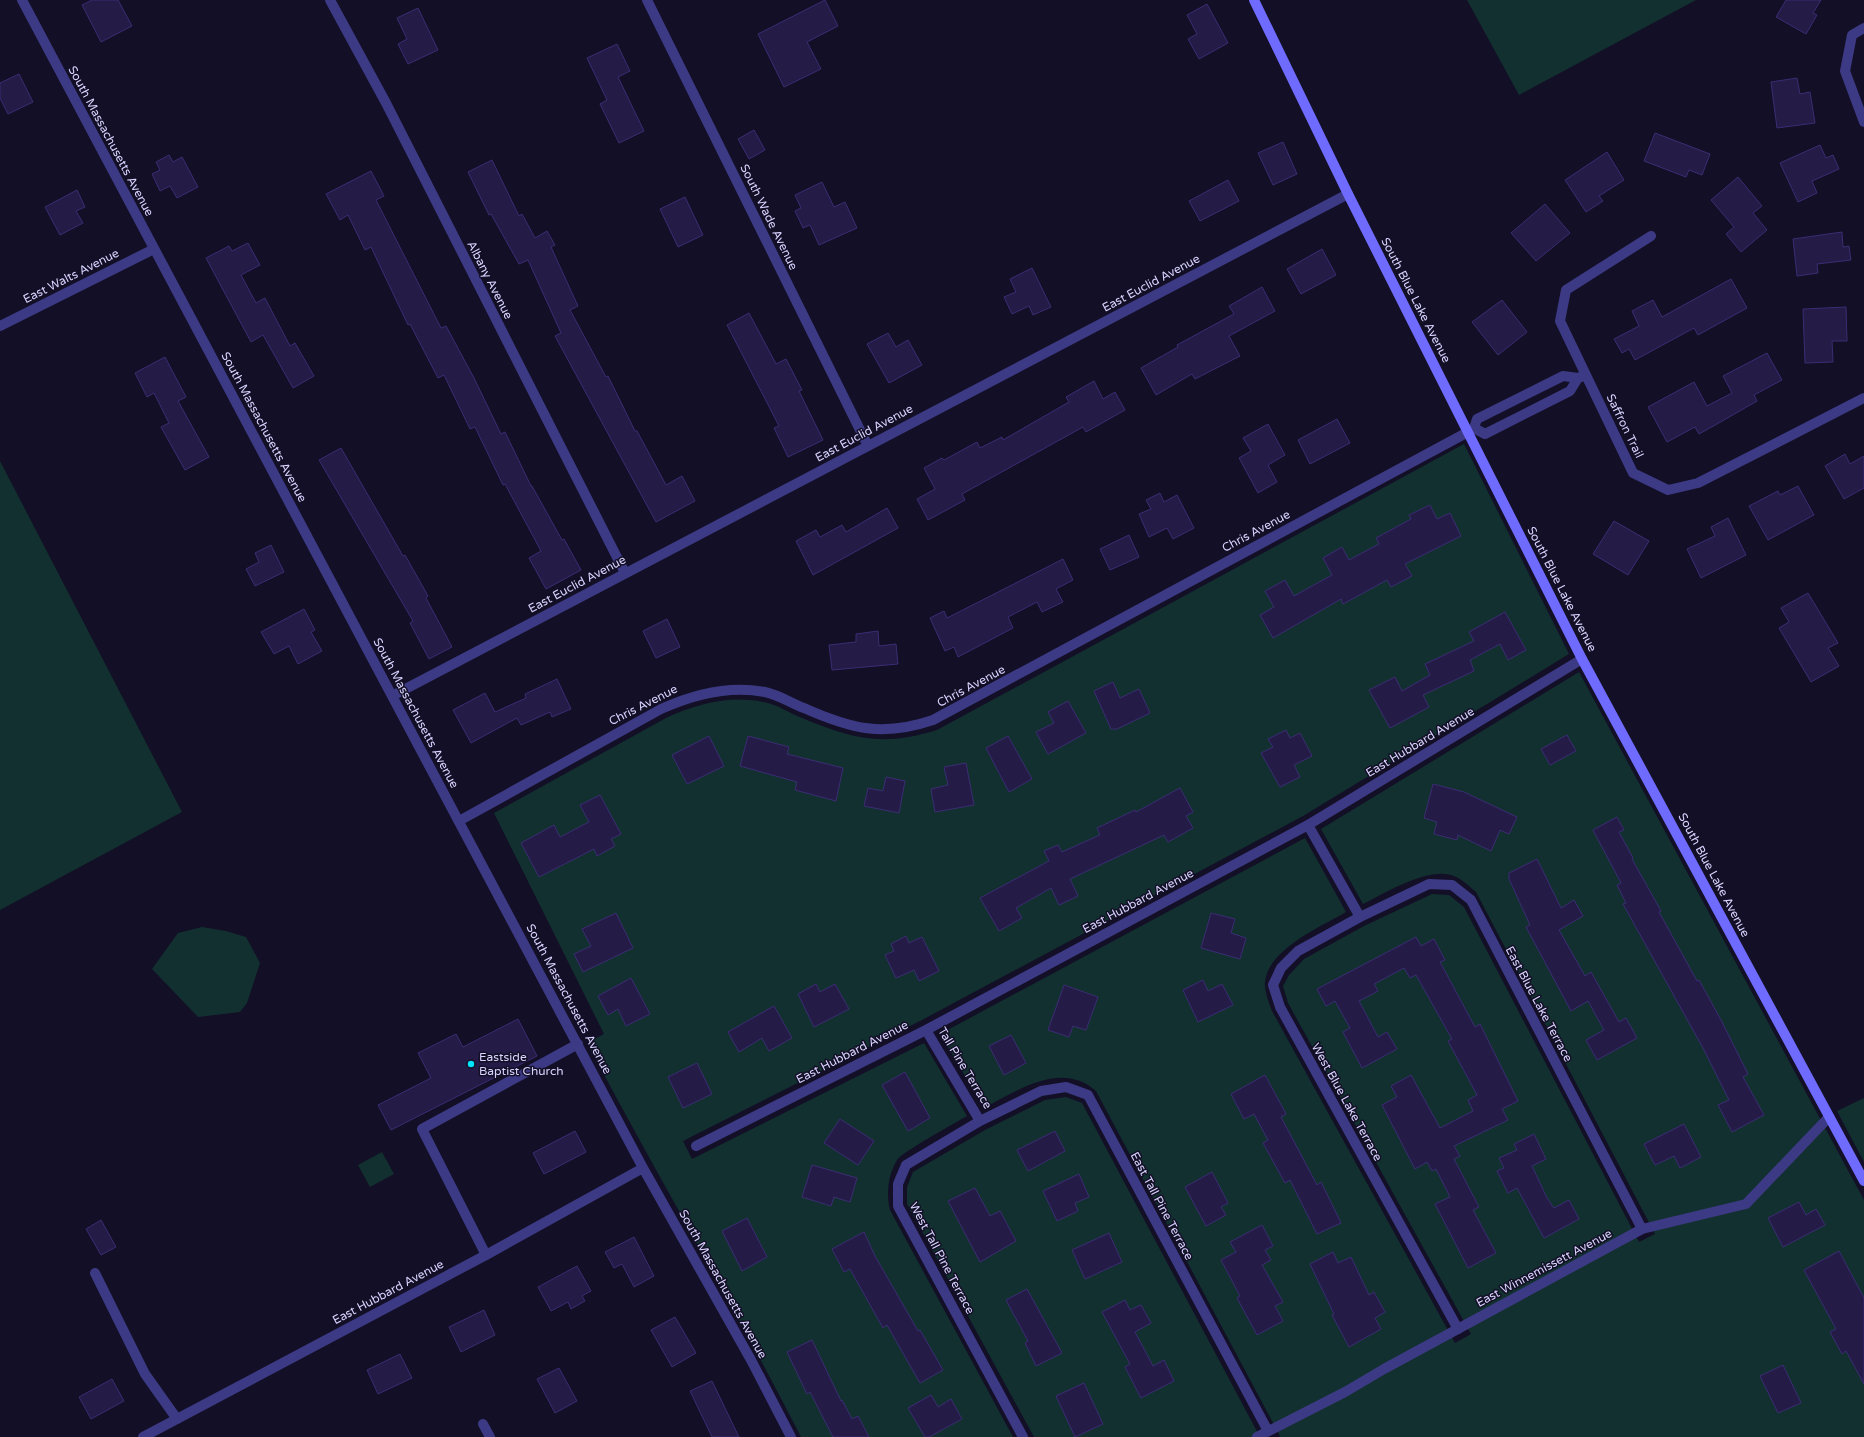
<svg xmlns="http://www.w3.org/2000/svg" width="1864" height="1437" font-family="'Varela Round',sans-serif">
<rect width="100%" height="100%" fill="#130f26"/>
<!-- green -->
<path fill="#12302f" d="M1467 0H1696L1519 95Z
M1464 444 1569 654 1303 816 922 1020 683 1141 692 1159 924 1043 967 1116C955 1123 902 1152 897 1160 888 1175 886 1194 890 1210L1013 1437H801C733 1304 657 1175 587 1043L604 1034 494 813 666 718C696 704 730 695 763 702 777 704 789 713 802 718 853 739 882 747 937 730Z
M0 461 182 812 0 910Z
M1579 672 1864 1200V1437H1279L1280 1436 1096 1091C1061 1060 1017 1091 984 1108L940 1034 1305 838 1346 912C1321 927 1268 949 1265 982 1264 991 1269 1002 1272 1011L1455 1343 1471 1334 1288 1003 1283 986 1289 975 1304 959 1364 926 1432 894 1449 895 1464 907 1639 1242 1655 1234 1476 892C1470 887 1463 880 1456 877 1432 864 1385 893 1363 904L1321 829Z
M202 927 226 931 246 937 260 963 247 1003 240 1012 198 1017 152 969 178 933Z
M1066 1097 1082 1103 1260 1437H1034L907 1204V1187L913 1172 985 1130 1045 1100Z
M1864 1098V1162L1837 1111Z
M382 1152 394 1174 370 1187 358 1165Z"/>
<!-- building -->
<path fill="#241b47" stroke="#3b2d73" d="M92 0H118L132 26 101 42 82 5Z
M825 0 838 26 807 42 821 69 784 87 758 34Z
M1786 0H1821L1813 13 1817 15 1806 34 1776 17Z
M1207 4 1228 43 1199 59 1188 39 1197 34 1187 15Z
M418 8 438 50 408 64 398 44 407 39 397 18Z
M617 44 630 71 618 77 644 131 619 143 600 104 607 100 587 58Z
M19 74 33 102 8 114 0 98V83Z
M1797 78 1800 94 1810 92 1815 123 1777 128 1771 82Z
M754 130 765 150 749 159 738 139Z
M1655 133 1710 154 1702 175 1689 170 1686 177 1644 161Z
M1283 142 1297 174 1273 185 1258 153Z
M1820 145 1826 158 1833 155 1839 169 1812 181 1817 193 1798 202 1780 163Z
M1607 152 1624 180 1599 196 1603 201 1586 212 1565 180Z
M169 155 173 162 182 157 198 187 177 198 170 186 160 191 152 174 160 170 156 162Z
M492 160 519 216 522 214 535 238 547 231 555 245 551 247 578 306 570 310 606 377 608 376 635 431H637L666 485 682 476 695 501 656 522 555 336 561 333 528 260 519 264 491 214 489 215 468 172Z
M371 171 384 196 376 200 441 328 446 326 474 378 501 434 505 432 531 486H532L562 540 564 539 581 570 546 589 529 558 541 551 505 484 503 485 475 427 470 429 444 375 438 378 410 324 408 325 371 247 365 250 348 215 340 220 326 194Z
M1738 177 1762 206 1753 213 1767 230 1741 252 1726 234 1734 227 1711 200Z
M1228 180 1239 201 1200 221 1189 201Z
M822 182 834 207 845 202 857 228 819 245 810 225 803 228 795 211 801 208 795 195Z
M77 190 85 207 76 211 83 223 60 235 45 207Z
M685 197 703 235 678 247 660 209Z
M1545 204 1570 233 1536 261 1511 233Z
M1842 232 1843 247 1849 246 1851 260 1817 264 1818 273 1797 276 1793 239Z
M248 243 260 265 241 275 256 303 265 298 290 346 295 343 314 376 293 388 263 335 251 342 206 258 229 246 232 251Z
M1322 249 1336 275 1301 294 1287 269Z
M1032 268 1051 307 1033 315 1029 306 1012 314 1004 297 1016 292 1010 279Z
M1731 279 1747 308 1698 335 1694 328 1635 360 1629 349 1622 353 1614 339 1639 326 1632 311 1653 300 1662 317Z
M1262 287 1275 311 1229 336 1240 356 1195 379 1192 374 1156 395 1141 368 1178 347 1177 345 1234 314 1229 306Z
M1502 300 1527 332 1498 355 1472 322Z
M1846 307 1847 341H1832L1833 362 1805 363 1803 309Z
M749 313 776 364 786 359 802 390 799 391 823 440 788 457 774 428 779 426 727 325Z
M888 333 896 347 908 340 922 365 889 383 867 344Z
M1767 353 1782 380 1754 395 1757 401 1717 424 1699 434 1695 427 1667 442 1648 407 1694 382 1707 406 1732 393 1723 376Z
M165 357 186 397 178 401 209 457 185 470 161 427 169 423 154 393 147 397 135 373Z
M1094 381 1103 399 1115 392 1125 410 1086 432 1083 427 962 494 965 500 928 520 917 499 935 489 924 468 942 458 944 460 977 442 980 448 1002 437 1003 440 1069 402 1066 397Z
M1337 419 1350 443 1310 464 1298 440Z
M1268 424 1285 455 1268 465 1277 482 1258 493 1239 458 1251 451 1243 438Z
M341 448 403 556 405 555 428 596 426 598 452 647 429 659 410 623 413 621 319 460Z
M1845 454 1850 464 1864 456V488L1844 499 1825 466Z
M1798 486 1814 515 1768 540 1749 506 1778 491 1780 495Z
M1160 493 1164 502 1177 495 1194 528 1173 539 1167 528 1149 537 1139 514 1151 509 1146 500Z
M1430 505 1437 519 1450 513 1461 536 1405 564 1412 576 1391 587 1387 580 1343 604 1341 599 1273 638 1260 615 1274 607 1265 591 1285 580 1294 596 1332 575 1323 558 1342 547 1349 560 1379 544 1376 538 1411 519 1409 515Z
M887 508 898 528 813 575 796 541 816 530 820 537 842 525 846 532Z
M1728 518 1746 555 1701 578 1687 549 1715 536 1711 527Z
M1614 521 1649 541 1628 575 1593 554Z
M1129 535 1139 557 1110 570 1100 549Z
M271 545 284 572 255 586 246 569 259 562 255 553Z
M1063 559 1073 580 1056 589 1063 602 1042 612 1037 602 1008 617 1013 628 958 657 954 647 945 651 930 618 944 611 947 618Z
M1808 593 1838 643 1828 648 1839 666 1811 682 1779 628 1789 622 1781 608Z
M304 609 315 630 311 632 322 651 298 664 289 646 274 654 261 632Z
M1505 612 1526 650 1508 660 1500 644 1470 660 1474 671 1423 695 1429 707 1390 728 1369 690 1395 677 1402 691 1430 675 1425 664 1474 641 1469 632Z
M667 619 680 647 656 658 643 631Z
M878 631 879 646 896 644 898 664 832 670 829 645 856 642V634Z
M557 679 571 709 552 717 550 712 521 725 517 718 471 743 453 710 485 693 495 712 526 698 525 694Z
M1113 682 1120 698 1139 689 1150 713 1117 729H1111L1094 691Z
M1068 701 1086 733 1048 754 1036 732 1054 723 1048 712Z
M1286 730 1290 738 1300 733 1312 756 1294 765 1300 777 1280 787 1261 753 1273 747 1268 739Z
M1567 735 1576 751 1550 765 1541 749Z
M709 736 724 766 687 784 672 755Z
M748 736 789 747 787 754 843 768 836 801 795 790 797 782 740 766Z
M1008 736 1032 779 1009 792 986 748Z
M966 763 974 805 935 812 931 789 948 785 944 767Z
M886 777 905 781 899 813 864 806 868 788 883 791Z
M1433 784 1464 792 1517 817 1509 834 1500 830 1491 851 1458 835 1457 840 1434 834 1437 822 1424 818Z
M1180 788 1193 812 1186 816 1193 828 1168 842 1164 835 1070 879 1078 896 1059 905 1051 888 1016 908 1022 918 999 931 980 898 1049 861 1044 851 1058 845 1062 852 1100 835 1097 828 1135 810 1136 812Z
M600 795 621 834 611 839 615 846 597 856 594 849 539 877 521 843 554 825 560 837 589 822 580 805Z
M1617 817 1624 830 1619 832 1633 858 1632 859 1661 911 1659 912 1697 981 1699 980 1721 1020 1748 1074 1743 1077 1764 1115 1732 1132 1718 1105 1729 1100 1703 1048 1623 904 1626 903 1617 885 1621 883 1593 830Z
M1537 859 1561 908 1574 900 1583 916 1559 930 1585 976 1591 972 1619 1022 1626 1018 1637 1038 1597 1060 1586 1040 1604 1030 1588 1001 1571 1011 1526 927 1530 925 1509 879V873Z
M616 913 633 948 583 972 574 954 591 946 582 929Z
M1211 913 1235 919 1231 933 1246 938 1240 959 1201 948Z
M906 936 909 943 922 937 939 971 919 981 914 970 896 978 885 955 894 951 891 944Z
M1416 937 1421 946 1434 939 1445 960 1440 962 1475 1027 1480 1024 1518 1101 1502 1109 1508 1120 1454 1146 1460 1156 1454 1159 1479 1207 1473 1210 1496 1253 1468 1268 1435 1204 1450 1197 1436 1169 1432 1171 1427 1162 1415 1169 1382 1105 1397 1097 1391 1086 1411 1075 1440 1128 1473 1111 1468 1100 1477 1095 1448 1041 1452 1039 1416 975 1410 978 1404 968 1374 984 1378 991 1359 1001 1378 1037 1387 1032 1397 1049 1362 1068 1343 1032 1350 1028 1335 1001 1326 1006 1317 989Z
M631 978 650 1014 626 1026 618 1009 608 1015 598 996Z
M1203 980 1208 991 1222 984 1233 1005 1198 1022 1183 990Z
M816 984 820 992 835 984 849 1009 814 1027 798 994Z
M1064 985 1098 997 1086 1030 1073 1026 1069 1037 1048 1030Z
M774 1006 792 1038 769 1051 762 1038 739 1052 728 1032Z
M518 1019 537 1056 391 1130 378 1105 431 1078 418 1053 456 1034 463 1047Z
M1011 1035 1026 1063 1004 1075 989 1046Z
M697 1063 712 1094 683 1108 668 1077Z
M905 1072 930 1118 908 1131 882 1085Z
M1265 1075 1286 1114 1281 1117 1317 1185 1321 1182 1341 1223 1317 1234 1290 1180 1285 1183 1263 1143 1268 1140 1254 1114 1244 1119 1231 1094Z
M840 1119 874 1141 858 1165 824 1143Z
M1684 1124 1701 1157 1680 1168 1674 1156 1655 1165 1644 1144Z
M575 1131 586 1152 544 1174 533 1153Z
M1055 1131 1065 1151 1028 1171 1017 1150Z
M1534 1134 1546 1159 1532 1166 1547 1198 1554 1208 1569 1200 1579 1219 1544 1238 1517 1188 1508 1193 1497 1171 1504 1168 1499 1158 1517 1150 1514 1144Z
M812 1165 857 1178 850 1202 834 1197 831 1206 802 1197Z
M1212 1172 1228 1203 1221 1207 1226 1215 1206 1226 1185 1187Z
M1079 1174 1089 1197 1075 1203 1078 1211 1057 1221 1043 1191Z
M975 1188 990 1216 1000 1211 1016 1241 980 1262 948 1201Z
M1799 1202 1806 1215 1816 1209 1825 1225 1783 1247 1768 1218Z
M747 1218 767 1257 742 1271 722 1231Z
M101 1220 116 1247 101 1255 86 1229Z
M1262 1225 1273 1246 1265 1250 1271 1260 1262 1265 1283 1302 1275 1306 1283 1321 1257 1335 1237 1298 1240 1296 1221 1260 1236 1252 1230 1242Z
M864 1232 875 1256 918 1331 920 1330 943 1370 920 1383 887 1325 883 1328 850 1269 844 1272 832 1249Z
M1109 1233 1122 1262 1085 1279 1072 1250Z
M634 1237 654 1276 634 1287 622 1264 614 1268 605 1252Z
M1839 1251 1864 1298V1384L1846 1351 1842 1354 1830 1332 1836 1329 1804 1270Z
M1333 1252 1338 1263 1351 1257 1369 1295 1374 1292 1385 1312 1375 1318 1381 1329 1349 1347 1332 1315 1334 1314 1310 1264Z
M577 1266 591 1291 582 1296 585 1301 571 1309 568 1302 551 1311 538 1287Z
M1027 1289 1062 1353 1036 1366 1025 1343 1028 1341 1006 1300Z
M1125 1300 1130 1310 1141 1305 1151 1323 1135 1332 1153 1366 1164 1360 1174 1381 1141 1398 1125 1367 1130 1364 1102 1312Z
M484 1310 495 1335 461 1352 449 1327Z
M675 1317 696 1353 672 1367 651 1330Z
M812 1340 841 1401 842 1400 852 1419 858 1416 869 1437H833L810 1392 807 1394 787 1352Z
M400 1354 412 1378 378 1394 367 1370Z
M1783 1365 1801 1403 1778 1413 1760 1376Z
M559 1368 577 1401 555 1413 537 1379Z
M112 1379 124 1401 91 1419 79 1397Z
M712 1381 739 1437H712L690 1391Z
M1084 1383 1103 1424 1075 1437 1056 1396Z
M931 1395 938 1407 951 1399 962 1419 929 1437H925L908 1408Z"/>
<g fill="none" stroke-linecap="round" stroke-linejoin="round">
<!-- service -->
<path stroke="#3d3a85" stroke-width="10" d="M486 1255 422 1129 578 1044
M95 1273 145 1374 177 1419
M1257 1437 1345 1392 1384 1369 1642 1229 1746 1204 1829 1117"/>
<!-- minor -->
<path stroke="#3d3a85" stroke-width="10" d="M22 0 643 1168 751 1360 791 1437
M330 0 386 103 625 573
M647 0 868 446
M1864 28 1852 35 1845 71 1864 122
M1651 236 1566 290 1560 321 1633 473 1668 490 1698 483 1864 398
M0 326 154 249
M1474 428 1485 434 1570 391 1578 378
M392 696 1348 194
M459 821 661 709C694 694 729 685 765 692 779 695 791 703 804 708 851 729 883 737 933 720L1468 432 1474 428 1477 419 1563 376 1578 378 1586 375
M1308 825 1360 917
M926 1030 980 1121
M696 1146 926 1030 1308 825 1582 659
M1458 1329 1280 1007 1273 985 1281 968 1298 951 1360 917 1429 884 1452 885 1471 900 1642 1229
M483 1424 490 1437
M143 1437 486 1255 643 1168
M1023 1437 898 1206V1184L906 1165 980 1121 1041 1091 1066 1087 1088 1095 1268 1431"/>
<!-- secondary -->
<path stroke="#6f6bff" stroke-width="10" d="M1254 0 1348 194 1582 659 1864 1181"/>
</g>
<!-- markers -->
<circle fill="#00e5ff" stroke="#130f26" stroke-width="1.5" cx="471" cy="1064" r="4"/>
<g text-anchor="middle" stroke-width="3" stroke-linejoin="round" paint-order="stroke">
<!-- street labels -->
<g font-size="12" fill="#d9d4ff" stroke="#130f26">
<text transform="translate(111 141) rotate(62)" y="4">South Massachusetts Avenue</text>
<text transform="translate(769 217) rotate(64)" y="4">South Wade Avenue</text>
<text transform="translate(71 276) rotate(-27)" y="4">East Walts Avenue</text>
<text transform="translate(490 280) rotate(63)" y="4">Albany Avenue</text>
<text transform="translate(1151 283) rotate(-28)" y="4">East Euclid Avenue</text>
<text transform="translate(1416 300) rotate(63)" y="4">South Blue Lake Avenue</text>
<text transform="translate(1625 426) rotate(64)" y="4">Saffron Trail</text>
<text transform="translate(264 427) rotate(62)" y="4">South Massachusetts Avenue</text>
<text transform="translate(864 433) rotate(-28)" y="4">East Euclid Avenue</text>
<text transform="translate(1256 531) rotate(-28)" y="4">Chris Avenue</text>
<text transform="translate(577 584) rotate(-28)" y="4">East Euclid Avenue</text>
<text transform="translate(1562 589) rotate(63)" y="4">South Blue Lake Avenue</text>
<text transform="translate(971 686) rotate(-28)" y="4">Chris Avenue</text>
<text transform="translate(643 705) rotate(-27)" y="4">Chris Avenue</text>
<text transform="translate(416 713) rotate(62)" y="4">South Massachusetts Avenue</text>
<text transform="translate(1420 742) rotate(-31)" y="4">East Hubbard Avenue</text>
<text transform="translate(1714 875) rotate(62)" y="4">South Blue Lake Avenue</text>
<text transform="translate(1138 901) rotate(-28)" y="4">East Hubbard Avenue</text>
<text transform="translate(569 999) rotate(62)" y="4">South Massachusetts Avenue</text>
<text transform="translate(1539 1004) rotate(62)" y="4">East Blue Lake Terrace</text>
<text transform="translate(852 1052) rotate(-27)" y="4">East Hubbard Avenue</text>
<text transform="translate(965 1068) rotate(59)" y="4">Tall Pine Terrace</text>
<text transform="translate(1347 1102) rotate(61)" y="4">West Blue Lake Terrace</text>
<text transform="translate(1162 1206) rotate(62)" y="4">East Tall Pine Terrace</text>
<text transform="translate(942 1258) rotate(62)" y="4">West Tall Pine Terrace</text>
<text transform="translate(1544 1268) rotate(-28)" y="4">East Winnemissett Avenue</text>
<text transform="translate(723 1284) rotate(61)" y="4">South Massachusetts Avenue</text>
<text transform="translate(388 1292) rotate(-28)" y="4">East Hubbard Avenue</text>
</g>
<!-- poi labels -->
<g font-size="12" fill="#d9d4ff" stroke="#130f26" text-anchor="start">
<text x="479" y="1061">Eastside<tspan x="479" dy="14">Baptist Church</tspan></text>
</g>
</g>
</svg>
